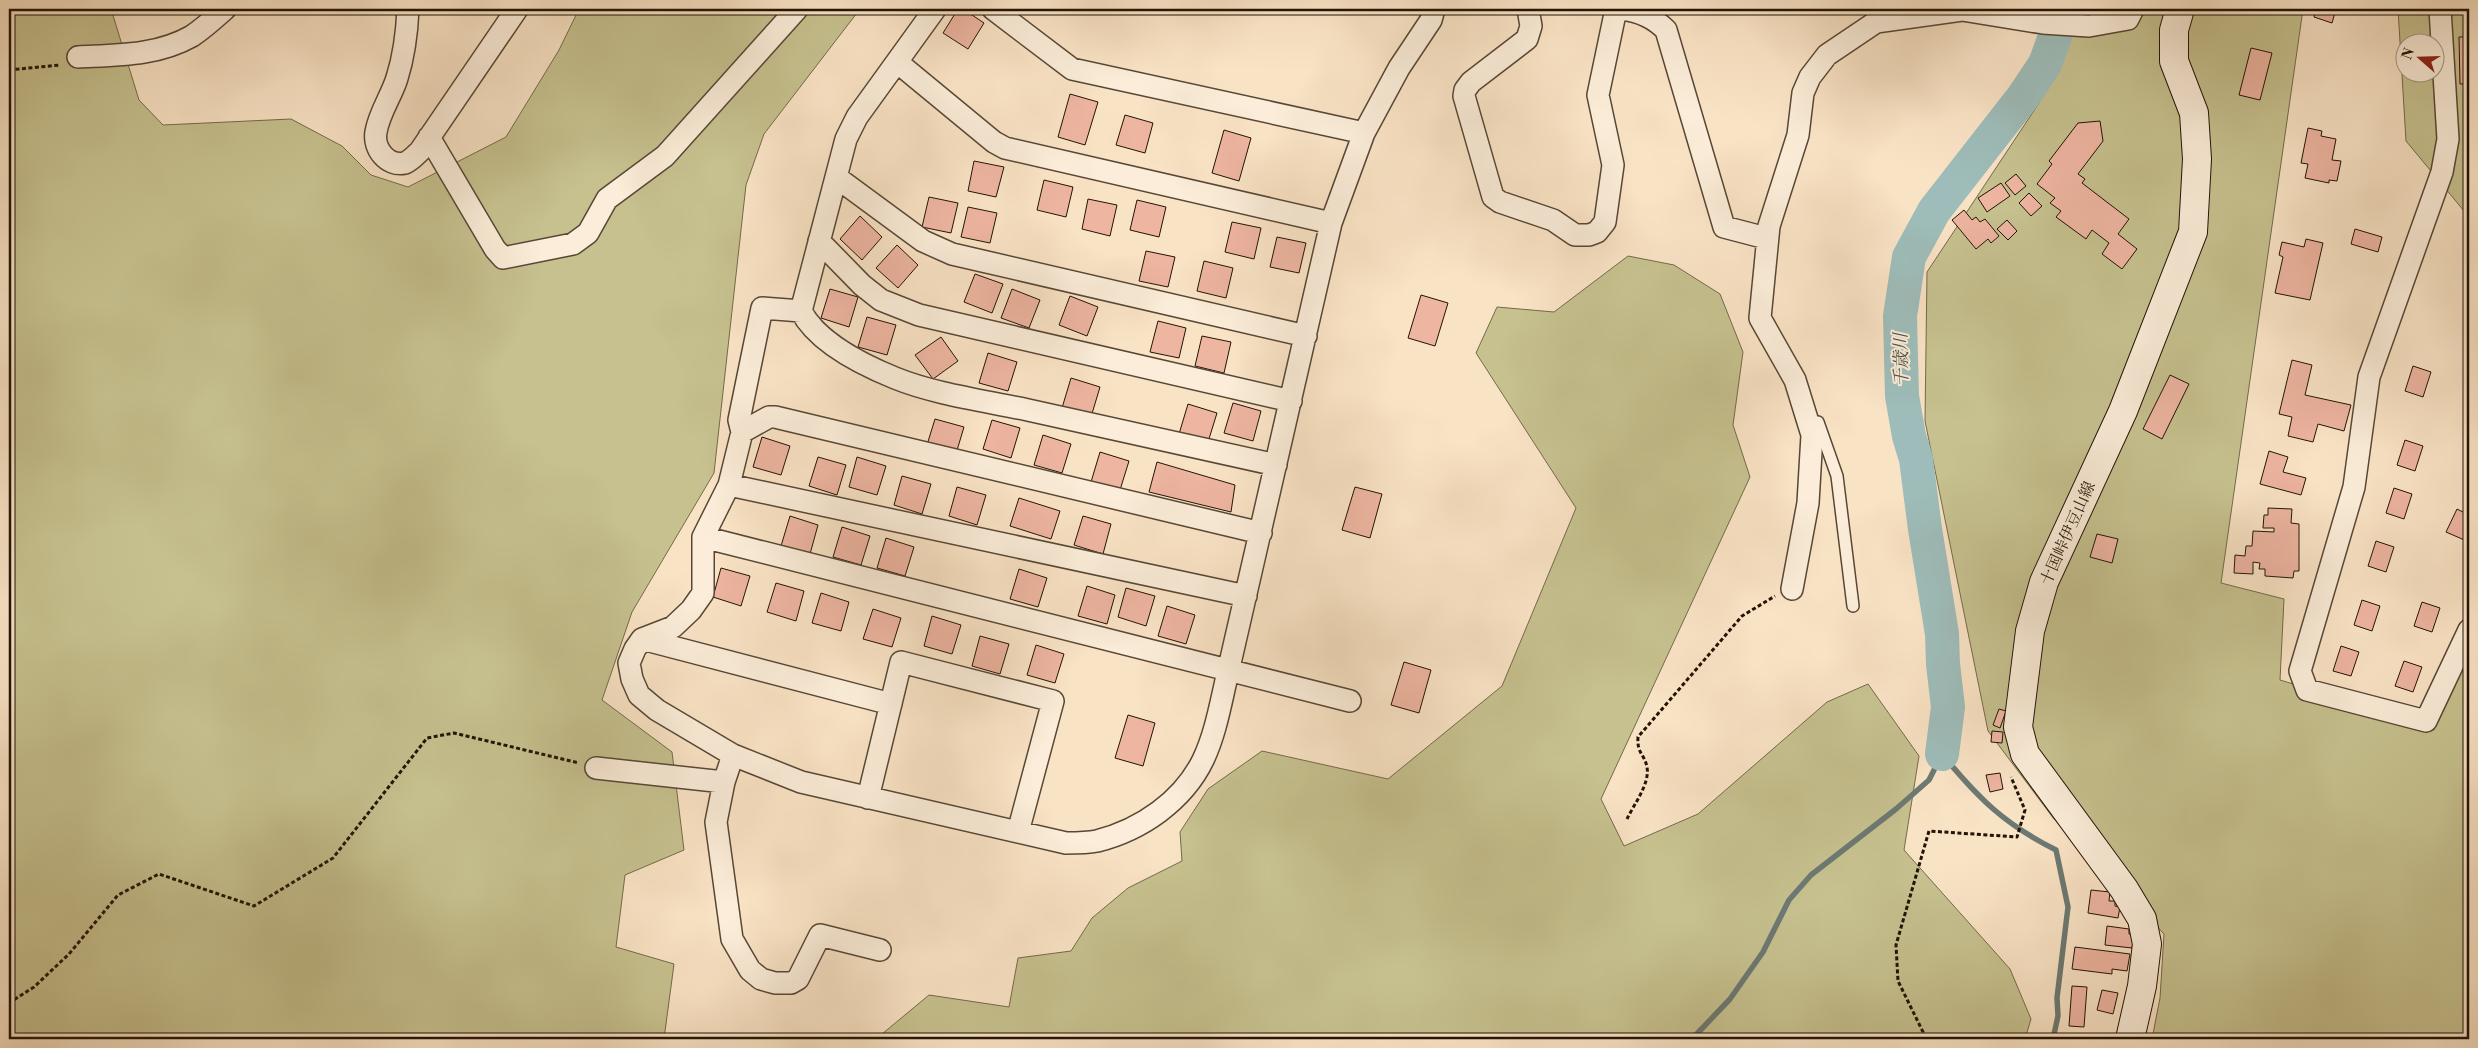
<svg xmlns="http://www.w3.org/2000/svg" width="2478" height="1048" font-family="'Libre Bodoni','Noto Serif JP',serif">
<rect width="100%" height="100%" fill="#f9e3c5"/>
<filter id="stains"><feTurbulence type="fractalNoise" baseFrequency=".004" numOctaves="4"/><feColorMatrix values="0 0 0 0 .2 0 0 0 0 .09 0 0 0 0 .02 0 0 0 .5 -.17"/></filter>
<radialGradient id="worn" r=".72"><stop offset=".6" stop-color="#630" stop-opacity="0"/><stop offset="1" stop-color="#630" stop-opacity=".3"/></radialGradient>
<!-- green -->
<path fill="#c6c18f" stroke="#746a4a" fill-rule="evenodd" d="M9 9H111L139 100 163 125 291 119 342 146 371 175 408 187 506 137 559 50 579 9H860L764 134 746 185 714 473 632 612 602 700 672 752 684 850 625 875 616 947 674 964 664 1039H9Z
M2071 9H2303L2221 583 2284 599 2280 680 2434 726 2469 657V1039H2152L2160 998 2164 934 2054 819 1988 731 1925 421 1927 272 2039 103Z
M2398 9H2469V217L2406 141ZM2406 42H2436V72H2406Z
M1628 256 1674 265 1720 294 1743 352 1733 425 1750 477 1601 799 1624 846 1698 814 1827 702 1868 684 1919 756 1904 850 2010 969 2031 1019 2025 1039H876L929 995 1009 1007 1018 958 1071 951 1092 918 1128 888 1182 861 1180 832 1208 789 1262 751 1388 779 1502 686 1576 508 1476 353 1497 307 1554 312Z"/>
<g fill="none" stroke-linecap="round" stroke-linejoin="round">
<!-- stream -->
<path stroke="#6c7972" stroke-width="5.5" d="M1692 1039 1730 999 1763 952 1789 900 1811 875 1896 809 1929 780 1942 754C1978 798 2004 824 2056 850L2068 907 2057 998 2058 1016 2053 1039"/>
<!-- river -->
<path stroke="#9ebdba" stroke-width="34" d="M1942 754 1948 707 1943 664 1942 634 1925 529 1916 459 1909 436 1902 396 1900 316 1909 257 1934 211 2023 97 2045 64 2065 9"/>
</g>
<!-- building -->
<path fill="#eeb5a1" stroke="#221306" d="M958 9H963L984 23 968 49 943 33Z
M2316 9H2336L2332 23 2314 17Z
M2459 37H2469V84H2460Z
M2251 48 2272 53 2260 100 2239 95Z
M1070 94 1098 102 1085 145 1058 137Z
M1125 115 1153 123 1145 153 1116 145Z
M2100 121 2103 141 2078 174 2085 179 2082 183 2129 219 2118 234 2137 249 2122 269 2102 254 2109 243 2092 230 2086 239 2056 217 2061 211 2050 203 2055 198 2037 184 2052 164 2049 161 2078 123Z
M2308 128 2322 131 2321 136 2336 139 2332 160 2341 161 2337 181 2329 180V183L2305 178 2308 164 2301 163Z
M1224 130 1251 138 1239 181 1212 173Z
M974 161 1004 167 996 197 968 191Z
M2016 174 2026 186 2015 195 2005 183Z
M1044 180 1073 187 1066 217 1037 210Z
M2001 183 2010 196 1987 212 1978 198Z
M2029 193 2042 206 2031 216 2019 203Z
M929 197 958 203 951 233 922 227Z
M1088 199 1117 205 1110 236 1082 229Z
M1137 200 1166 207 1159 237 1130 230Z
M968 207 997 213 990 243 961 237Z
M1964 210 1972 220 1976 217 1980 222 1985 219 1999 236 1991 243 1988 239 1976 249 1952 220Z
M860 216 882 237 862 260 840 239Z
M2007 220 2017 231 2008 240 1997 229Z
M1232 222 1261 228 1254 259 1225 252Z
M2355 229 2382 237 2378 252 2351 244Z
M1277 237 1306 243 1299 273 1270 267Z
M2306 239 2323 243 2310 300 2275 293 2283 257 2279 255 2282 242 2304 247Z
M897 245 918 265 898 288 876 268Z
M1146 251 1175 257 1168 287 1139 281Z
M1204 261 1233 268 1226 298 1197 291Z
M975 274 1003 284 992 313 964 302Z
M830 289 858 297 849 327 821 318Z
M1012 289 1040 300 1029 328 1001 318Z
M1421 295 1448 303 1435 346 1408 338Z
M1070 296 1098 307 1087 336 1059 325Z
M867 317 896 325 887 355 858 347Z
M1158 321 1186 328 1179 358 1150 352Z
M1202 336 1231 342 1224 373 1195 366Z
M941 337 958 361 933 379 915 355Z
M988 353 1017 362 1008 391 979 383Z
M2292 360 2312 365 2305 395 2351 405 2344 431 2318 424 2313 442 2288 436 2292 417 2279 414Z
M2413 366 2431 372 2423 397 2405 391Z
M2170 375 2189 384 2162 439 2143 429Z
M1071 378 1100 387 1091 417 1062 408Z
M1233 403 1261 411 1253 441 1224 433Z
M1188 404 1217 413 1208 442 1179 434Z
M935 419 964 427 955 457 926 448Z
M992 420 1020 428 1011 458 983 449Z
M1043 435 1071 444 1062 473 1034 465Z
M762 437 790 446 781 475 753 467Z
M2405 440 2423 446 2415 471 2397 465Z
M2269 451 2288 457 2283 472 2306 478 2301 495 2260 484Z
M1100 452 1129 461 1120 490 1091 482Z
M818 457 846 465 837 495 809 486Z
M857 457 886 466 877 495 849 487Z
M1157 462 1235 485 1231 512 1149 492Z
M902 476 931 484 922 514 894 505Z
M957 487 986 495 977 525 949 516Z
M1355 487 1382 494 1370 538 1342 530Z
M2394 488 2412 494 2404 519 2386 513Z
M1019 498 1060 511 1051 539 1010 526Z
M2268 508 2292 509 2291 523 2299 524V571H2294L2293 578 2265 576V569H2259L2260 563 2253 562V574L2234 573 2235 555 2245 556 2246 546H2252L2253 531 2274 532V528H2263L2264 515H2268Z
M2457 509 2469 515V542L2446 532Z
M790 516 818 525 810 554 781 546Z
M1083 516 1111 524 1103 554 1074 545Z
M842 527 870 536 861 565 833 557Z
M2097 534 2118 539 2112 563 2090 557Z
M886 538 914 547 905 576 877 568Z
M2376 541 2394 547 2386 572 2368 566Z
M721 568 750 576 741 606 713 597Z
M1019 569 1047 578 1038 607 1010 599Z
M776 583 804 591 796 621 767 612Z
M1087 586 1115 595 1107 624 1078 616Z
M1126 588 1155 596 1146 626 1118 617Z
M821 593 849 602 841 631 812 623Z
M2362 600 2380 606 2372 631 2354 625Z
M2422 602 2440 608 2432 632 2414 626Z
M1167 606 1195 615 1186 644 1158 636Z
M873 609 901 618 892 647 863 639Z
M932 616 961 625 952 654 924 646Z
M980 636 1009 644 1000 674 972 666Z
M1036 645 1064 654 1055 683 1027 675Z
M2341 646 2359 652 2351 676 2333 671Z
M2404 661 2422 667 2413 692 2395 686Z
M1404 662 1431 670 1419 713 1391 705Z
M1999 709 2006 711 2000 728 1993 725Z
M1128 715 1155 723 1143 766 1115 758Z
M1992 731 2003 732 2002 743 1991 742Z
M2000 773 2003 789 1990 792 1986 775Z
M2091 890 2110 892 2109 901H2115V906L2120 907 2118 918 2088 913Z
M2107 926 2129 929V934L2134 935 2132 948 2105 945Z
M2075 947 2130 954 2127 971 2112 969V974L2072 969Z
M2072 986 2087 987 2084 1027 2069 1026Z
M2102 990 2118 993 2113 1014 2097 1010Z"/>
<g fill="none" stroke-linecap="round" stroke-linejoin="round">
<defs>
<path id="lane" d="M1818 422 1837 476 1853 606"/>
<path id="street" d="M408 9C407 31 404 56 397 78 392 95 379 113 376 132 373 148 387 167 405 163 410 161 416 155 420 151L517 9
M935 9 857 117 846 139 801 311 762 308 739 420 742 432 729 485 703 537V593L691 610 673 627 642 639 635 649 629 663 632 679 639 695 657 710 733 755 801 782 1066 843C1076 843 1087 843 1097 841 1141 830 1183 801 1203 760 1216 733 1221 701 1228 672L1331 223 1364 133 1399 68 1431 20 1434 9
M993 9 1072 69 1364 133
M1528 9 1531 26 1527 39 1471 82 1465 90 1464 96 1493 197 1500 202 1553 220 1575 235H1589L1597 232 1605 222 1613 165 1598 95 1616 9
M1622 9C1640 12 1653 17 1666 30L1724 227 1766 238
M2440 9 2448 139 2442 172 2369 377 2354 487 2300 671 2307 690 2426 721 2469 630
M78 57C117 55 157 56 192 36 204 28 215 18 225 9
M897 62 994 142 1005 148 1331 223
M429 137 495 249 503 258 573 244 588 233 607 199 665 156 797 9
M836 177 923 241 952 254 1306 336
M819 241 862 285 881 300 919 315 1291 401
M801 311C817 342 863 365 895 378 934 394 986 401 1028 410 1111 429 1194 447 1276 465
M742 432 769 417H775L1261 533
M729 485 1246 596
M703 537 1350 701
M1792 589 1808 503 1812 435 1795 380 1760 318 1769 226 1798 135 1803 93 1810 77 1827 55 1876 22 1962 10 2043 23 2089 26 2128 19 2133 9
M642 639 891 704
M733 755 724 782 716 822 732 939 750 970 761 979 775 983H791L798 979 820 935 880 950
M596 768 724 782
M868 798 901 662 1053 701 1018 832"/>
<path id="secondary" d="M2130 1039 2142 986 2147 944 2142 919 2124 889 2025 754 2018 727 2030 631 2044 582 2123 411 2193 232 2197 159 2194 113 2174 61V30L2180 9"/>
</defs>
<!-- lane casing -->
<use href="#lane" stroke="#584736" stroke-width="14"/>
<!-- street casing -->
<use href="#street" stroke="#584736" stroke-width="24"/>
<!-- secondary casing -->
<use href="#secondary" stroke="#221306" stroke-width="30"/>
<!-- path -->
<path stroke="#221306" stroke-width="3" stroke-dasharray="4 2.5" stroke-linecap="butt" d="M9 70 60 65
M1627 819C1634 804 1650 784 1647 767 1644 753 1637 754 1638 737L1742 616 1775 596
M9 1003 34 987 69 954 118 895 159 874 254 906 333 858 427 738 454 733 579 763
M1923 1039V1032L1898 981 1896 945 1929 831 2017 837 2025 810 2011 777"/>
<!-- lane -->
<use href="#lane" stroke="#fbedd9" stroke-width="11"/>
<!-- street -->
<use href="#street" stroke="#fbedd9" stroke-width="21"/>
<!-- secondary -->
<use href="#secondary" stroke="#fbedd9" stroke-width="28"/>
</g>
<g text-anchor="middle" stroke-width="4" stroke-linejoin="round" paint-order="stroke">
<!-- street labels -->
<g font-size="16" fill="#221306" stroke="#fbedd9">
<text transform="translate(2067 533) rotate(-66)" y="6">十国峠伊豆山線</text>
</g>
<!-- water labels -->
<g font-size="18" font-style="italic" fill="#4d4e45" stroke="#fbedd9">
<text transform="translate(1901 360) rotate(-91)" y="6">千歳川</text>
</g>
</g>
<!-- margin -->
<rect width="2478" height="1048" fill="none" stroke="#f9e3c5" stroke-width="30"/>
<rect x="10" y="10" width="2458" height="1028" fill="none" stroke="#221306" stroke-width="2.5"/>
<rect x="15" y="15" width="2448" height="1018" fill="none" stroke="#221306"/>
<!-- north arrow -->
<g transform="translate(2420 58) rotate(290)"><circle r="24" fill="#fbedd9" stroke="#a49685"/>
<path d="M0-4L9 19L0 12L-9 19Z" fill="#8f2418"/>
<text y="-8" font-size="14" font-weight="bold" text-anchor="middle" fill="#221306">N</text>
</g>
<rect width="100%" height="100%" filter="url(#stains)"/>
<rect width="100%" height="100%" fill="url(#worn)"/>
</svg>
